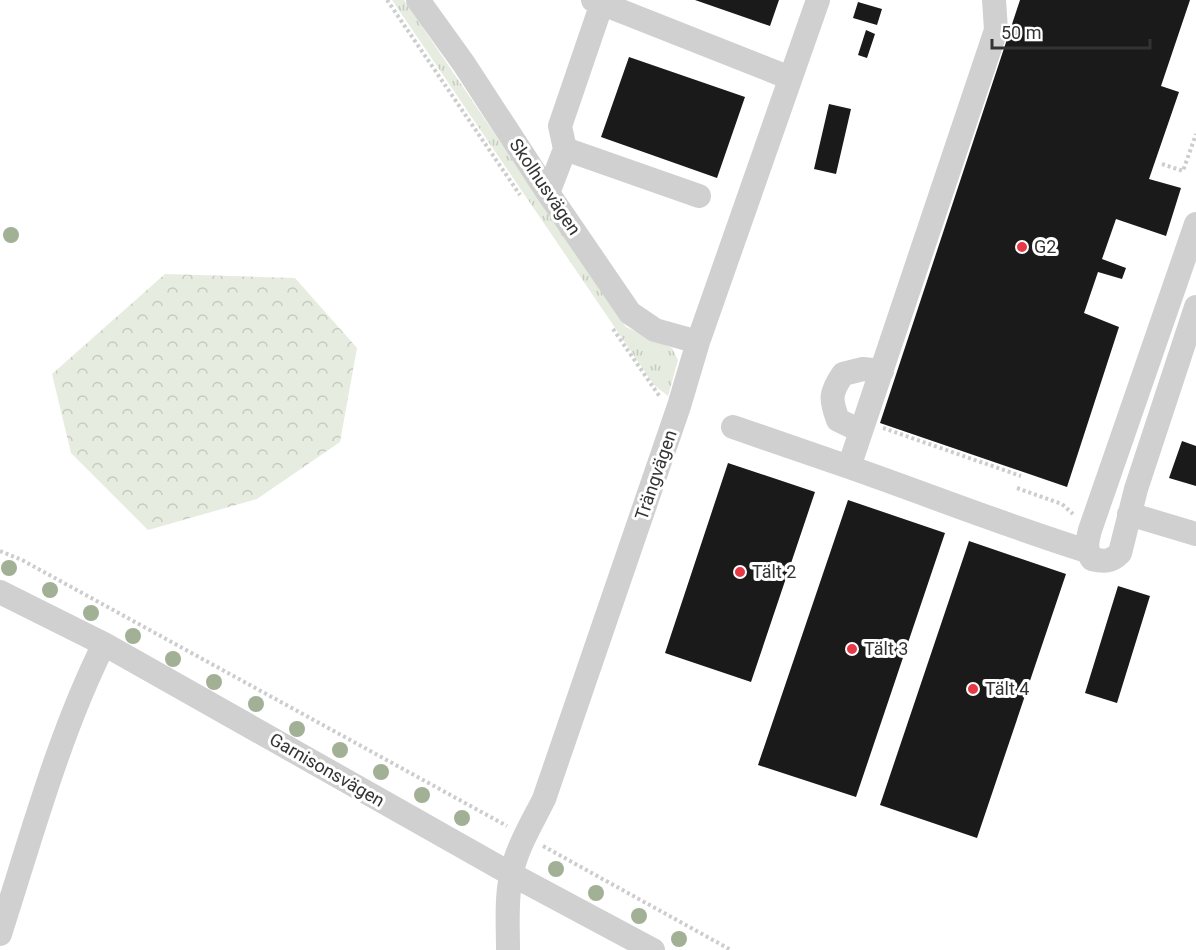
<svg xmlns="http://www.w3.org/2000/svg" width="1196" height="950" font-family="Roboto,sans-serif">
<defs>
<pattern id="grass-tufts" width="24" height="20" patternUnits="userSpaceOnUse" patternTransform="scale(1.5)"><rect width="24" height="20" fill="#e6ecdf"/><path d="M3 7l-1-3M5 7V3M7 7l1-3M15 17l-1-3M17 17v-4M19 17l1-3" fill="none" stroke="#c6cbc0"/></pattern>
<pattern id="forest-crowns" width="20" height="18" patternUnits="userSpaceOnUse" patternTransform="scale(1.5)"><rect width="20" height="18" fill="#e6ecdf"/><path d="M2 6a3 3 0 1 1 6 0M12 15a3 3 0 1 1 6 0" fill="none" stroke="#c6cbc0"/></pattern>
</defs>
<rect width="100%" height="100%" fill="#fff"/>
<!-- grass -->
<path fill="url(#grass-tufts)" d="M392 0H404L626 327 672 348 678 360 668 396 654 385Z"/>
<!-- forest -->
<path fill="url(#forest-crowns)" d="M165 274 295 278 357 348 340 442 257 499 148 530 71 453 52 374Z"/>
<!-- building -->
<path fill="#1a1a1a" d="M695 0H779L770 26Z
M1020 0H1190L1161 86 1179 92 1149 179 1181 188 1166 236 1116 219 1102 259 1126 268 1122 279 1098 272 1084 313 1119 327 1067 487 880 423Z
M858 2 882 9 877 25 853 18Z
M866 30 875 34 867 58 858 55Z
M629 57 745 97 717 178 601 137Z
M829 104 851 109 836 174 814 169Z
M1182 441 1196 446V486L1169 478Z
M728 463 815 492 751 682 665 653Z
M848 500 945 533 856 797 758 765Z
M969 541 1066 574 977 838 880 805Z
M1118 586 1150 596 1117 703 1085 693Z"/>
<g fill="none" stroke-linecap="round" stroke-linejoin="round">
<!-- path -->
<path stroke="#cdcdcd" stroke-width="4" stroke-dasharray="3 3" stroke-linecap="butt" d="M387 0 520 195
M1162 164 1183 171 1196 134
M613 329 660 397
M883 428 1021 476
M1017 488 1062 504 1073 514
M0 551 22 560 507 826
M543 846 731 950"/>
<!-- minor -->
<path stroke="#d0d0d0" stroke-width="24" d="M418 0 464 64 548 193 630 313 655 330 698 342
M593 0 790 78
M994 0 996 30 849 467C929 495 1007 526 1087 551
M602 3 560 126 565 149 699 196
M548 193 565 149
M1196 224 1090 530C1087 542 1085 549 1092 559 1104 562 1111 562 1120 553L1136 489 1196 307
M733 427 849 467
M861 431 838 420C830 399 830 393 843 374L863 369 882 371
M1129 514 1196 534
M0 592 104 644 511 874 653 950
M0 934C31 838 59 734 104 644
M508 950C508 925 506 900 511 876 516 849 532 823 544 799L679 406 698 342 818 0"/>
</g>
<!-- trees -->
<g fill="#a2b095">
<circle cx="11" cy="235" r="8"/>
<circle cx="9" cy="568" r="8"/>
<circle cx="50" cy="590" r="8"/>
<circle cx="91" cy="613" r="8"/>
<circle cx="133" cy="636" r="8"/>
<circle cx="173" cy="659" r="8"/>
<circle cx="214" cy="682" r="8"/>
<circle cx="256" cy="704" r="8"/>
<circle cx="297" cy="729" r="8"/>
<circle cx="340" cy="750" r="8"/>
<circle cx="381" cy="772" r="8"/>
<circle cx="422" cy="795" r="8"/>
<circle cx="462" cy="818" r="8"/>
<circle cx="556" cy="869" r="8"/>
<circle cx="596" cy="893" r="8"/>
<circle cx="639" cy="916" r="8"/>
<circle cx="679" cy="939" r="8"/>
</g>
<!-- markers -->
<g fill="#e63946" stroke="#fff" stroke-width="2">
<circle cx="1022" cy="247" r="6"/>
<circle cx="740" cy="572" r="6"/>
<circle cx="852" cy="649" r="6"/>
<circle cx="973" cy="689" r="6"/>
</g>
<g text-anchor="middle" stroke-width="6" stroke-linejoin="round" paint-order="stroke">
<!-- street labels -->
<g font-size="18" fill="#333" stroke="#fff">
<text transform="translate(545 187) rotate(56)" y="6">Skolhusvägen</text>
<text transform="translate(656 475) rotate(-71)" y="6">Trängvägen</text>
<text transform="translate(327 770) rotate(30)" y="6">Garnisonsvägen</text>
</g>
<!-- poi labels -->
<g font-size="18" fill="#333" stroke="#fff" text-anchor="start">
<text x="1034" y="253">G2</text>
<text x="752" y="578">Tält 2</text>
<text x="864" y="655">Tält 3</text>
<text x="985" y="695">Tält 4</text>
</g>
</g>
<!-- scale -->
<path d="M992 39v9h158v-9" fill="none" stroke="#333333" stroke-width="3"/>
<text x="1001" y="39" font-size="18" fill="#333333" stroke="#ffffff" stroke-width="4.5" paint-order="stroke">50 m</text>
</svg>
